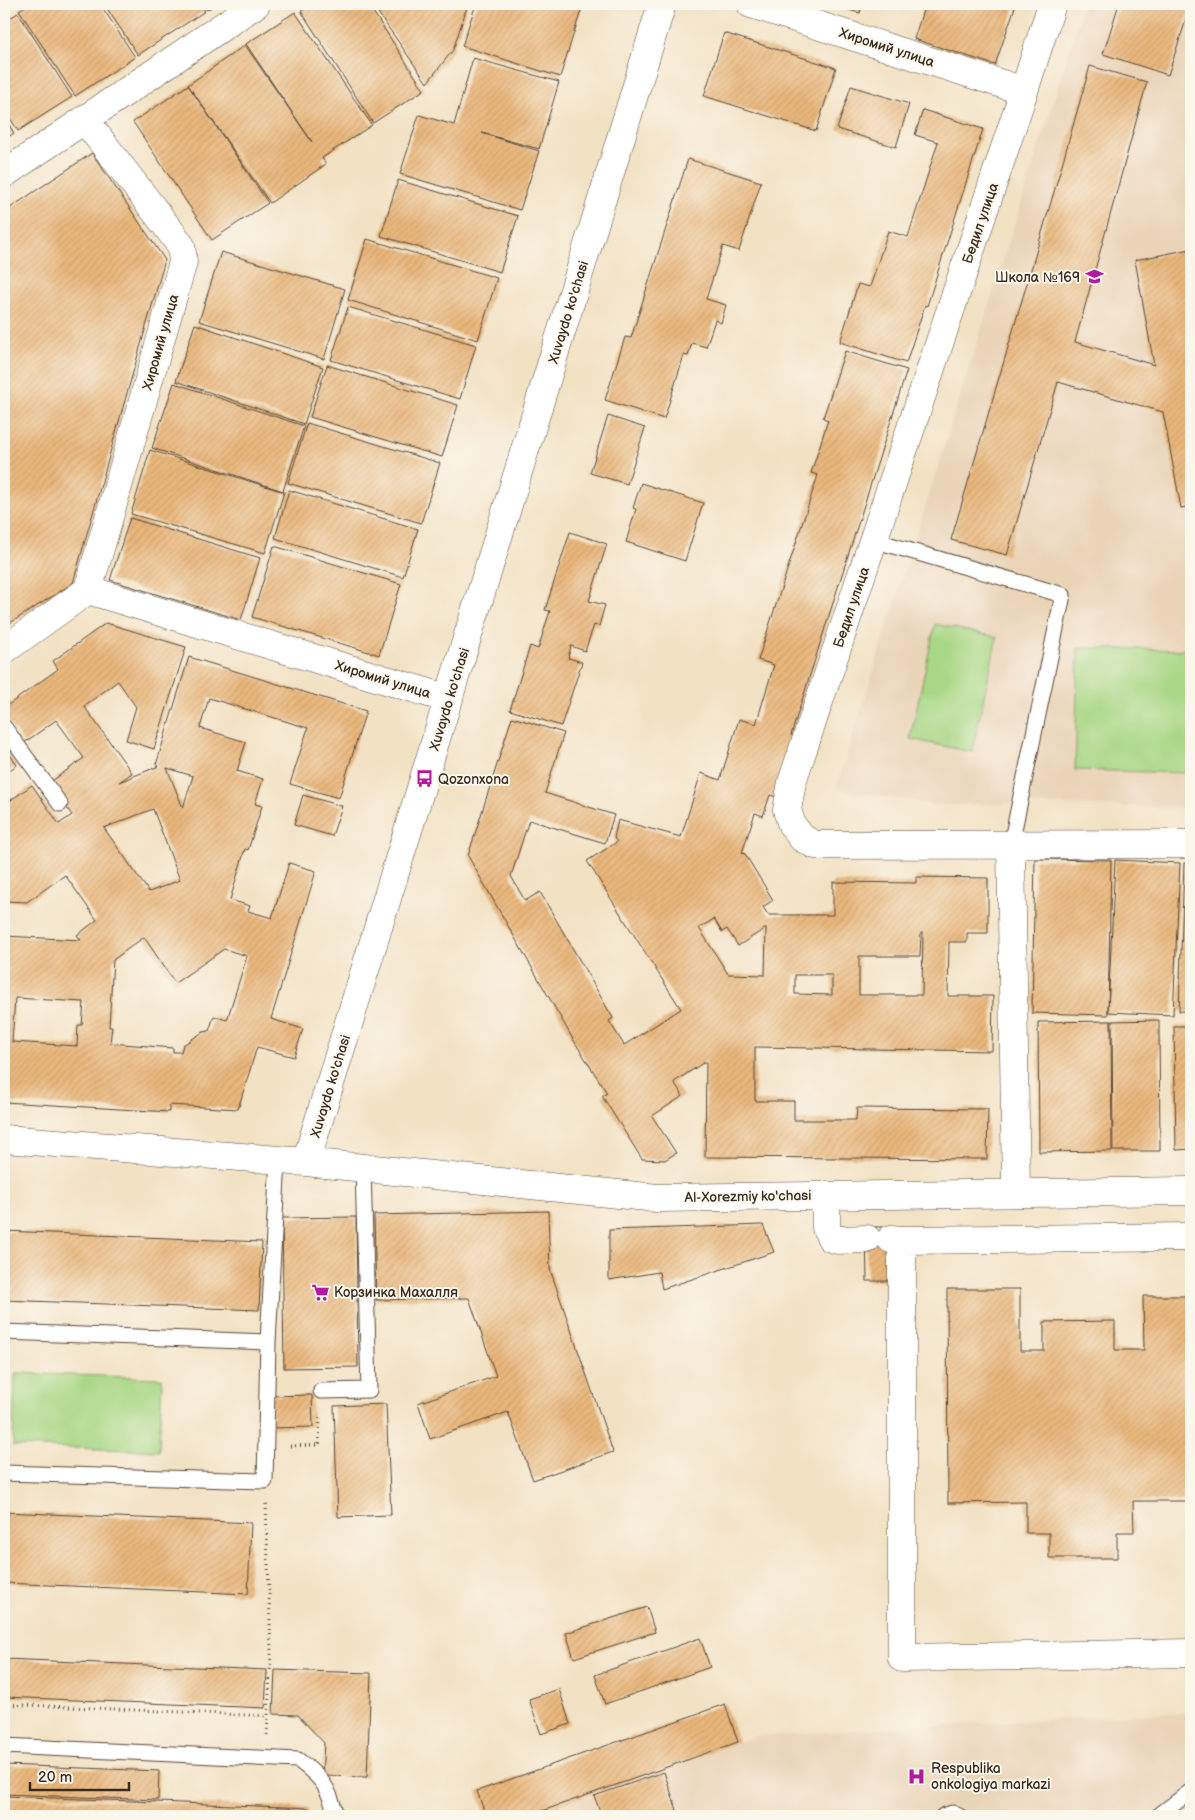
<svg xmlns="http://www.w3.org/2000/svg" width="1195" height="1820" font-family="'Balsamiq Sans',sans-serif">
<defs>
<pattern id="building-hatch" width="6" height="6" patternUnits="userSpaceOnUse" patternTransform="scale(1.25)"><rect width="6" height="6" fill="#eab87d"/><path d="M-1 1l2-2M0 6l6-6M5 7l2-2" fill="none" stroke="#ca9e6c"/></pattern>
</defs>
<rect width="100%" height="100%" fill="#fbf7ec"/>
<filter id="ink" filterUnits="userSpaceOnUse"><feTurbulence type="fractalNoise" baseFrequency=".02" numOctaves="2"/><feDisplacementMap in="SourceGraphic" scale="10" xChannelSelector="R" yChannelSelector="G"/><feConvolveMatrix kernelMatrix="1 2 1 2 8 2 1 2 1" color-interpolation-filters="sRGB"/></filter>
<filter id="wash" filterUnits="userSpaceOnUse"><feTurbulence type="fractalNoise" baseFrequency=".0096" numOctaves="4" result="noise"/><feDisplacementMap in="SourceGraphic" scale="20" xChannelSelector="R" yChannelSelector="G"/><feGaussianBlur stdDeviation="1.12" result="paint"/><feColorMatrix in="noise" values="0 0 0 0 0 0 0 0 0 0 0 0 0 0 0 0 0 1.4 0 .05"/><feComposite in="paint" operator="in"/></filter>
<g filter="url(#wash)">
<rect width="100%" height="100%" fill="#f2e2c4"/>
<!-- built -->
<path fill="#ead4b8" d="M1084 4H1191V808L1019 804 935 805 836 789Z
M1191 1712V1816H531L756 1736Z"/>
<!-- green -->
<path fill="#a8d785" stroke="#728052" d="M935 624 997 637 972 752 910 739Z
M1078 648 1191 650V773L1075 770Z
M15 1373 162 1378 159 1451 13 1446Z"/>
<g id="blocks">
<!-- building -->
<path fill="url(#building-hatch)" fill-rule="evenodd" d="M4 4H14L4 11Z
M29 4H100L135 57 75 96 19 10Z
M104 4H200L205 11 138 55Z
M203 4H216L207 10Z
M313 4H368L424 90 373 123 301 11Z
M372 4H468L453 50 427 83Z
M476 4H583L560 77 462 46Z
M828 4H862L860 13Z
M925 4H1016L995 65 914 39Z
M1119 4H1191L1168 75 1103 54Z
M295 12 372 125 322 158 326 164 270 203 188 85 245 45 312 142 246 44Z
M18 13 72 97 18 131 4 108V22Z
M724 33 836 68 816 131 704 96Z
M473 58 559 82 539 149 482 133 539 151 520 210 400 174 419 115 454 125Z
M1090 66 1147 82 1075 342 1154 365 1135 260 1191 249V506L1181 508 1163 412 1058 382 1007 555 951 540 1059 175Z
M188 85 268 203 212 240 133 122Z
M851 86 909 104 896 147 837 129Z
M923 110 983 129 927 306 925 305 906 363 840 342 858 284 870 287 888 231 908 237 938 142 915 135Z
M4 117 14 133 4 140Z
M92 153 165 260 73 583 4 627V212Z
M688 159 761 182 739 251 723 246 706 299 726 305 721 323 715 320 706 347 692 343 688 356 684 355 664 419 605 400 625 337 631 338Z
M398 180 518 216 500 272 381 236Z
M367 239 497 278 478 340 348 300Z
M221 252 345 289 324 359 199 321Z
M348 307 476 345 460 399 331 360Z
M195 324 323 367 304 424 176 381Z
M845 351 907 370 791 735 803 738 783 799 770 795 763 816 755 813 742 853 745 854 773 900 763 907 768 915H833V882L916 883V877L988 878V933H967V942H949L948 996H993L992 1051 755 1047V1101H794V1120H856L857 1108 988 1109 987 1159 705 1157 706 1061 674 1082 683 1096 652 1116 676 1153 665 1160 642 1159 602 1096 607 1093 574 1041 468 856 512 717 564 733 545 793 614 815 605 843 529 820 511 876 525 901 540 892 613 1018 609 1021 624 1045 681 1009 587 861 617 842 614 838 618 820 681 837 701 773 720 780 739 719 756 724 774 665 758 660 818 475 811 473 828 420 823 418ZM714 919 722 932 727 929 738 946 766 928 765 975 728 974 699 928ZM921 933H923L922 995H859V956H920ZM795 975H832V995L795 994Z
M327 365 458 405 442 457 310 417Z
M174 383 304 426 283 491 152 448Z
M608 416 645 428 627 484 590 473Z
M307 423 440 463 421 523 288 483Z
M150 450 284 492 265 553 131 514Z
M641 483 703 503 685 561 626 542 636 509 633 508Z
M289 490 418 529 403 577 275 538Z
M130 518 260 558 241 620 110 580Z
M570 532 607 544 589 601 605 605 599 626 594 625 585 651 571 646 568 658 582 662 561 726 510 710 530 646 538 649 550 611 545 610Z
M274 546 401 584 379 655 252 617Z
M106 623 186 647 154 749 126 740 136 707 118 681 84 706 132 773 119 782 159 766 156 765 189 657 366 711 339 798 290 784 308 728 209 698 200 728 246 742 237 771 263 779 255 804 262 806 248 850 245 849 230 900 250 906 248 911 272 918 289 863 316 871 271 1019 303 1029 294 1057 257 1047 238 1109 169 1105V1112L4 1102V936L81 940 77 935 97 920 65 875 27 902 4 901V805L32 785 59 824 72 815 49 783 84 758 56 720 24 743 4 716V708L58 669 53 661ZM167 768 193 776 183 808ZM153 809 180 880 149 892 104 828ZM144 937 175 983 224 949 247 956 227 1020 214 1016 209 1031 203 1032 183 1045 181 1052H173V1048L110 1043 112 1027H109L113 960ZM15 998 84 1002 82 1025H78L77 1046 12 1042Z
M4 746 17 765 4 774Z
M303 795 342 806 332 836 294 825Z
M1035 859 1111 860 1108 1015 1032 1013Z
M1115 860 1180 863 1173 1015 1108 1012Z
M1184 863H1191V1012L1179 1011Z
M1159 1020 1160 1151H1113L1112 1021Z
M1111 1021 1112 1151 1039 1152 1038 1022Z
M1174 1026H1191V1149L1176 1150Z
M548 1211 550 1269 613 1452 533 1480 508 1412 430 1439 418 1403 496 1376 469 1298 376 1300 374 1215Z
M356 1217 358 1367 284 1368 282 1218Z
M763 1225 774 1252 662 1289 659 1272 609 1280V1230Z
M866 1227H891L892 1281H867Z
M4 1231 262 1242 259 1310 4 1300Z
M947 1289H1020V1351H1044V1322L1115 1321V1350H1144L1143 1296H1191V1501H1133L1134 1532H1117V1558H1049V1533H1026V1502L948 1503Z
M312 1395 313 1427 272 1428 271 1396Z
M386 1404 391 1515 338 1517 334 1406Z
M4 1512 251 1523 248 1594 4 1583Z
M647 1607 655 1632 574 1658 566 1633Z
M700 1638 710 1667 605 1704 595 1675Z
M4 1659 267 1670 265 1708 4 1697Z
M275 1670 371 1673 367 1777 322 1776 324 1743 298 1715 273 1714Z
M559 1689 570 1724 541 1734 529 1699Z
M725 1704 738 1742 528 1816H486L477 1791Z
M4 1765 159 1771 158 1800 4 1794Z
M664 1772 679 1816H602L594 1796Z
M4 1796 309 1808V1816H4Z"/>
</g>
</g>
<g filter="url(#ink)">
<use href="#blocks" fill-opacity="0" stroke="#564637" stroke-width="1"/>
<g fill="none" stroke-linecap="round" stroke-linejoin="round">
<defs>
<path id="service" d="M873 540 1063 595 1011 844
M4 727 60 804
M4 1332 268 1342
M321 1391 369 1390 363 1168
M4 1473 265 1481 268 1342 278 1160
M4 1746 298 1760C322 1778 329 1787 336 1816
M943 1816 952 1813 959 1816
M1158 1816 1191 1791"/>
<path id="minor" d="M751 4 1024 91
M1052 4 1024 91 792 782 787 810 792 825 802 838 815 845 1191 844
M4 174 256 4
M88 590 449 699
M4 650 88 590 183 262 181 246 171 232 85 120
M1011 844 1016 1192
M4 1139 306 1162 657 1198 1191 1191
M306 1162 662 4
M826 1195V1228L831 1238 837 1240 867 1239
M891 1239 902 1240V1658L1191 1653
M902 1240 1191 1237"/>
</defs>
<!-- service casing -->
<use href="#service" stroke="#564637" stroke-width="17"/>
<!-- minor casing -->
<use href="#minor" stroke="#564637" stroke-width="29"/>
<!-- path -->
<path stroke="#564637" stroke-width="3" stroke-dasharray="1 4" stroke-linecap="butt" d="M290 1446 319 1445 320 1415
M266 1504 271 1653 267 1736
M4 1704 268 1716"/>
<!-- service -->
<use href="#service" stroke="#fff" stroke-width="15"/>
<!-- minor -->
<use href="#minor" stroke="#fff" stroke-width="28"/>
</g>
</g>
<!-- icons -->
<defs>
<symbol id="school-bare" viewBox="-9 -9 18 18"><path d="M0-5L7-2L0 1L-7-2ZM-4 1L0 2.5L4 1V4Q0 6-4 4Z" fill="#b5179e" stroke="#fbf7ec" stroke-width="2.5" paint-order="stroke"/></symbol>
<symbol id="bus-bare" viewBox="-9 -9 18 18"><path d="M-5-6H5V4H4V6H2V4H-2V6H-4V4H-5ZM-3.5-4V0h7V-4ZM-3.5 1.2v1.5H-2V1.2ZM2 1.2v1.5H3.5V1.2Z" fill="#b5179e" stroke="#fbf7ec" stroke-width="2.5" paint-order="stroke"/></symbol>
<symbol id="supermarket-bare" viewBox="-9 -9 18 18"><path d="M-6-5.5h2.5l.6 2H6L4.5 2H-2.5L-4.4-4H-6ZM-1.5 3.2a1.3 1.3 0 1 0 .1 0ZM3 3.2a1.3 1.3 0 1 0 .1 0Z" fill="#b5179e" stroke="#fbf7ec" stroke-width="2.5" paint-order="stroke"/></symbol>
<symbol id="hospital-bare" viewBox="-9 -9 18 18"><path d="M-5-5h3v3.5h4V-5h3V5h-3V1.5h-4V5h-3Z" fill="#b5179e" stroke="#fbf7ec" stroke-width="2.5" paint-order="stroke"/></symbol>
</defs>
<g fill-rule="evenodd">
<use href="#school-bare" x="1082" y="264" width="25" height="25"/>
<use href="#bus-bare" x="412" y="766" width="25" height="25"/>
<use href="#supermarket-bare" x="308" y="1280" width="25" height="25"/>
<use href="#hospital-bare" x="904" y="1764" width="25" height="25"/>
</g>
<g text-anchor="middle" stroke-width="4" stroke-linejoin="round" paint-order="stroke">
<!-- street labels -->
<g font-size="14" fill="#3b2a1e" stroke="#fbf7ec">
<text transform="translate(887 47) rotate(18)" y="5">Хиромий улица</text>
<text transform="translate(980 223) rotate(-71)" y="5">Бедил улица</text>
<text transform="translate(568 312) rotate(-73)" y="5">Xuvaydo ko'chasi</text>
<text transform="translate(160 342) rotate(-74)" y="5">Хиромий улица</text>
<text transform="translate(851 607) rotate(-71)" y="5">Бедил улица</text>
<text transform="translate(383 679) rotate(17)" y="5">Хиромий улица</text>
<text transform="translate(449 699) rotate(-73)" y="5">Xuvaydo ko'chasi</text>
<text transform="translate(330 1086) rotate(-73)" y="5">Xuvaydo ko'chasi</text>
<text transform="translate(748 1196) rotate(-1)" y="5">Al-Xorezmiy ko'chasi</text>
</g>
<!-- poi labels -->
<g font-size="14" fill="#3b2a1e" stroke="#fbf7ec" text-anchor="start">
<text x="1080" y="282" text-anchor="end">Школа №169</text>
<text x="438" y="784">Qozonxona</text>
<text x="334" y="1297">Корзинка Махалля</text>
<text x="931" y="1773">Respublika<tspan x="931" dy="16">onkologiya markazi</tspan></text>
</g>
</g>
<!-- margin -->
<rect width="1195" height="1820" fill="none" stroke="#fbf7ec" stroke-width="20"/>
<!-- scale -->
<path d="M30 1782v8h99v-8" fill="none" stroke="#3b2a1e" stroke-width="2.5"/>
<text x="38" y="1782" font-size="15" fill="#3b2a1e" stroke="#fbf7ec" stroke-width="4" paint-order="stroke">20 m</text>
</svg>
